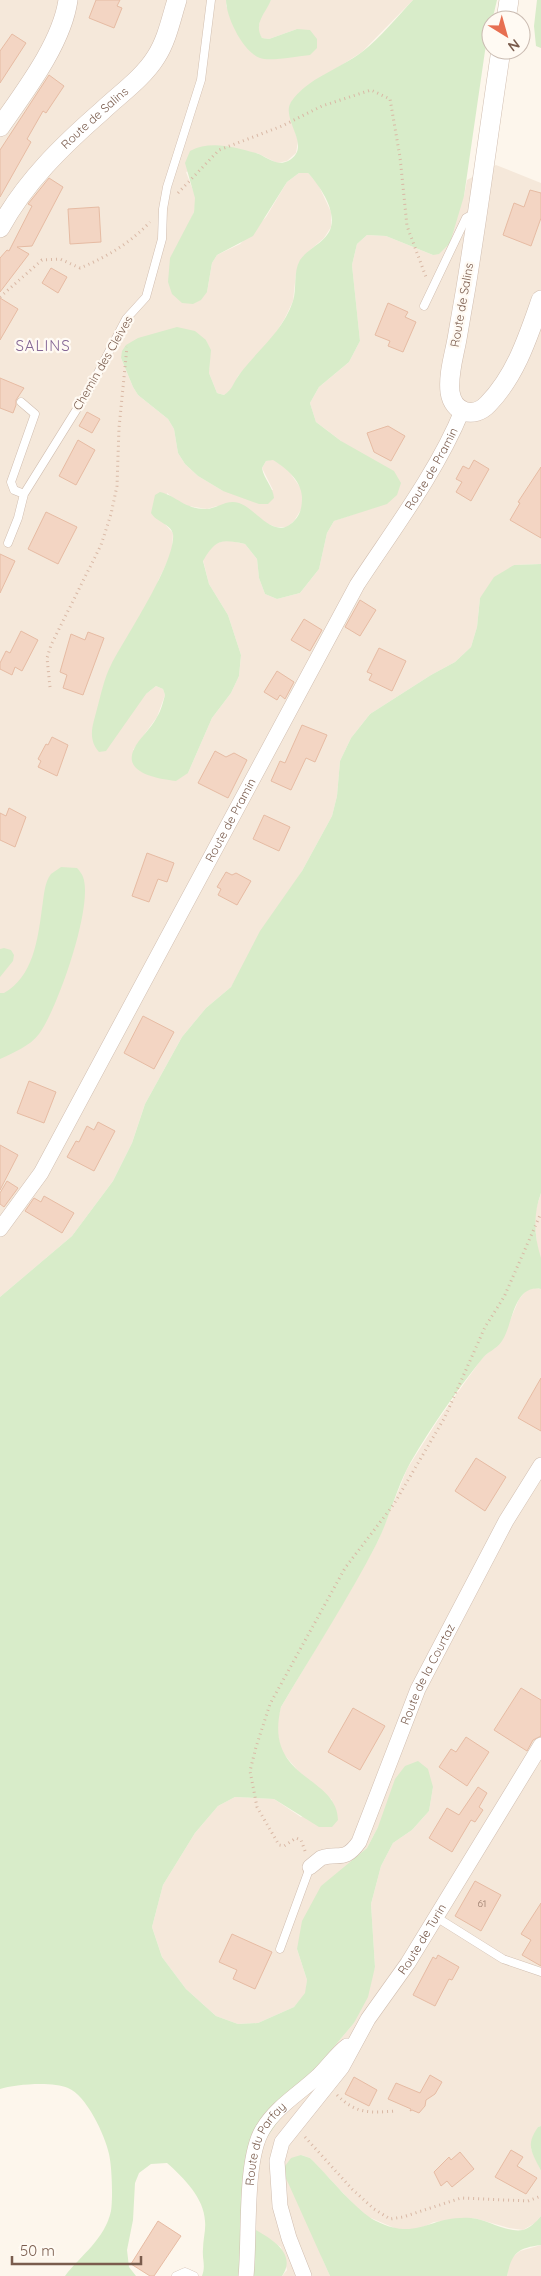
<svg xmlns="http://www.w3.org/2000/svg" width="541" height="2276" font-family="Quicksand,sans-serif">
<rect width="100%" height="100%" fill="#fdf6ec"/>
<!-- residential -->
<path fill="#f5e8da" d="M0 0H226V6L253 54 297 29 269 39 262 38 258 32 260 19 271 0H413L362 52 301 91 290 104 289 113 298 141 296 153 287 161 277 163 257 153 186 172 196 198 194 212 188 225 207 292 212 263 217 255 240 244 266 217 287 182 299 173H308L318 184 331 212V227L324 238 309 251 296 273 293 301 285 318 272 339 238 376 232 390 224 395 217 393 209 373 210 350 206 340 121 358 133 387 138 395 168 419 174 429 178 453 185 464 198 476 223 491 273 490 262 468 266 461 273 459 288 470 302 490V508L294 521 287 527H276L263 522 248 509 217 506 207 509 188 506 179 503 167 493 164 523 173 533 172 552 158 581 146 694 156 686 163 689 165 695 157 717 133 750 188 773 212 718 231 693 239 676 241 655 228 615 209 584 203 560 212 545 226 540 245 544 257 559 259 578 265 594 277 599 300 593 319 569 327 533 334 521 357 513 341 441 316 422 310 403 319 387 349 362 360 341 352 265 357 244 367 235 386 236 433 255 464 196 467 180 496 165 541 183V564L514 565 480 598 477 627 471 647 455 662 431 675 370 714 351 738 340 761 337 796 332 816 302 871 231 987 206 1008 182 1037 145 1104 132 1143 113 1181 72 1236 0 1297Z
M541 1193V1259L538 1253 534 1216Z
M535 1288 541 1289V2126L538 2127 531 2149 541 2171V2216L535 2223 523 2230 509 2228 474 2218 434 2222 417 2230H399L364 2215 310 2158 301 2155 322 2258 330 2276H282L287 2270 281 2247 243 2223 242 2206 266 2139 312 2073 354 2023 375 1967 371 1904 381 1866 393 1843 412 1830 429 1811 433 1787 378 1827 367 1848 351 1862 297 1949 307 1980 306 1993 294 2007 258 2023 238 2024 216 2016 186 1989 162 1957 152 1927 163 1885 195 1833 218 1806 235 1797 274 1799 301 1817 332 1800 300 1773 281 1751 276 1725 281 1707 352 1588 378 1541 407 1469 438 1420 483 1357 501 1342 519 1299 527 1290Z
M541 2245V2276H507L510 2259 520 2251Z"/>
<!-- green -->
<path fill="#d8ecc9" d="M226 0H271C266 13 253 23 262 38L269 39 297 29 310 30 317 39V48L310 55C298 56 269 62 260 58 243 52 226 17 226 0Z
M413 0H497L485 51 464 196 450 243 439 254 433 255 386 236 367 235 357 244 352 265 360 341 349 362 319 387 310 403 316 422 341 441 394 471 401 483 397 495 387 504 334 521 327 533 319 569 300 593 277 599 265 594 259 578 257 559 245 544C221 539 216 539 203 561L209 584 228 615 241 655 239 676 231 693 212 718 188 773 176 781C160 779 122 774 134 749 139 738 151 729 157 717 161 711 163 702 165 695L163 689 156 686 146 694 106 751 99 752C87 738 93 725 97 709 101 695 104 678 111 665 126 636 176 562 173 534 171 524 156 522 151 513L155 495 160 492C177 496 184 509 206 509 217 509 226 499 239 503 256 508 274 542 294 521 301 514 302 506 302 497 301 480 286 468 273 460L266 461 262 468C264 480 273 486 274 498L268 504H259L223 491 198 476 185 464 178 453 174 429 168 419 138 395 133 387 121 358 122 351 126 345 138 338 177 327 195 331 206 340 211 350 209 373 217 393 224 395C233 389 233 383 239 375 257 350 283 332 293 301 297 289 293 272 300 260 308 248 327 242 331 227 336 209 319 185 308 173H299L287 182 253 236 217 255 212 263 207 292 201 300 193 304 182 303 172 294 168 282 170 258 194 212 195 198 185 163 190 151C210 140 234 147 256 153 266 156 276 167 288 161 314 147 280 120 291 102 307 78 340 69 362 52 381 37 397 17 413 0Z
M537 0H541V48L536 46 534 26Z
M541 564V1193C533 1214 534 1236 541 1258 541 1267 541 1280 541 1289 513 1284 513 1325 502 1341 497 1349 487 1352 482 1359 457 1390 426 1434 407 1469 395 1493 389 1519 377 1543 348 1599 313 1653 281 1707 263 1780 337 1775 338 1820L332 1827H319L274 1799 235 1797 218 1806 195 1833 163 1885 152 1927 162 1957 186 1989 216 2016 238 2024 258 2023 294 2007 305 1993 307 1980 297 1949 302 1921 321 1886 367 1848 378 1827 395 1779 405 1766 418 1761 428 1769 433 1787 429 1811 412 1830 393 1843 381 1866 371 1904 375 1967 368 1997 354 2023 312 2073 266 2139 242 2206 243 2223C262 2234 300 2250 282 2276H202C206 2266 202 2259 203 2249 203 2240 206 2230 205 2221 204 2198 184 2178 167 2163L151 2164 139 2173 135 2183 133 2220 127 2250 129 2267 136 2276H65C81 2255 105 2239 111 2211 113 2198 112 2167 109 2154 105 2135 86 2095 68 2088 53 2081 15 2084 0 2089V1297L72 1236 113 1181 132 1143 145 1104 182 1037 206 1008 231 987 260 931 302 871 332 816 337 796 340 761 351 738 370 714 431 675 455 662 471 647 477 627 480 598 494 577 514 565Z
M61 867 77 868C79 870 82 874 83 877 94 905 57 1010 39 1034 30 1046 13 1053 0 1059V993H4C33 977 38 939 42 908 44 897 44 883 51 874 54 872 58 869 61 867Z
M4 948 11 950 14 955 13 961 0 977V949Z
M541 2126V2171C532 2152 525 2146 538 2127Z
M301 2155 310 2158C327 2174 357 2212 376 2221 418 2242 429 2215 471 2218 487 2219 506 2233 523 2230 530 2228 536 2222 541 2216V2245C517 2248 512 2253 507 2276H330L285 2176V2166L291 2158Z"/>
<!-- building -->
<path fill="#f3d5c3" stroke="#e6bba3" d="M96 0H120L117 6 122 8 114 28 89 18Z
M12 34 26 43 0 83V51Z
M49 75 64 86 46 113 43 111 27 139 31 142 0 197V150Z
M49 178 63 187 32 246 17 247 29 254 0 292V258L7 250 9 251 32 206 28 204Z
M530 190 541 193V218L531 246 503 235 514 203 524 207Z
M99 207 101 242 70 244 68 209Z
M51 268 67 277 58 293 42 283Z
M0 298 18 309 0 340Z
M388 303 408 312 405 317 416 322 403 352 388 346 390 341 375 335Z
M0 378 24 388 16 400V405L13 413 0 408Z
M87 412 100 419 92 433 79 426Z
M388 426 405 436 391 461 374 452 367 433Z
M78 440 95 450 76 485 59 476Z
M474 460 489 469 471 501 456 492 462 482 456 479 463 466 469 469Z
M541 467V538L510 520 520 503 518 502Z
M46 512 77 527 58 564 28 549Z
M0 554 15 561 0 593Z
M360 600 376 610 360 636 345 627Z
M304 619 322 630 310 651 291 640Z
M21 631 38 640 22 671 15 667 12 675 0 669V663L6 651 10 653Z
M88 632 104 638 83 695 63 688 67 675 60 672 71 634 85 640Z
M379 648 406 661 392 691 369 680 372 674 367 672Z
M277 671 294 682 285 699 280 695 277 700 264 692Z
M302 725 327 735 315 762 306 758 291 790 271 781 280 761 285 763Z
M52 737 68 745 57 776 38 767 41 761 38 759 46 744 48 745Z
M215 751 226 757 234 753 247 760 228 798 198 783Z
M9 808 26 817 15 847 0 840V813L6 816Z
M264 815 290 827 279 851 253 839Z
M147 853 174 863 167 882 158 879 149 902 132 896Z
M226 872 232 875 236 873 251 881 237 905 218 895 221 889 217 887Z
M143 1016 174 1032 154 1069 124 1053Z
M29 1081 56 1092 44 1123 17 1113Z
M98 1122 115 1131 94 1171 67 1157 76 1141 79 1142 87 1126 94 1130Z
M0 1145 18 1155 0 1190Z
M7 1181 18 1188 4 1207 0 1204V1193Z
M44 1196 74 1213 62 1233 25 1211 34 1198 41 1202Z
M541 1378V1431L518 1418Z
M476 1458 506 1477 485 1511 455 1491Z
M521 1688 541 1700V1736L533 1740 527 1751 494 1730Z
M353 1708 385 1726 360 1770 328 1752Z
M466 1737 489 1752 467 1786 439 1767 451 1749 456 1752Z
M478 1787 487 1793 479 1807 483 1810 475 1822 471 1820 452 1852 429 1838 447 1808 459 1815Z
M475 1881 501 1895 481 1931 455 1916Z
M541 1903V1966L522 1955 531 1940 521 1934Z
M232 1934 272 1952 255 1989 233 1979 237 1970 219 1962Z
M438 1955 459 1967 452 1980 449 1979 435 2006 413 1995 433 1957 436 1959Z
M430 2075 442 2082 435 2094 426 2100 425 2106 419 2113 412 2110 410 2111 411 2109 388 2099 396 2083 420 2093Z
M354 2077 377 2090 369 2106 345 2094Z
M511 2150 523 2157 517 2166 537 2178 526 2194 495 2177Z
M460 2152 474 2169 452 2187 447 2181 441 2186 434 2172 449 2157 451 2160Z
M158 2221 181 2236 154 2276H150L131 2264Z"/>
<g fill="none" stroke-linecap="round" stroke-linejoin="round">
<defs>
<path id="service" d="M424 306 466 218 475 213
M21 402 35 414 11 482 14 490 24 494
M8 543 18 518 24 494 90 388 126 319 146 297 162 239 163 209 167 187 201 80 211 0
M436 1917 503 1959 541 1972
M280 1949 310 1867
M176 2276 185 2272 194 2276"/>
<g id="minor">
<path id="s1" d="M0 1229 41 1173 357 585C393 530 437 472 462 411"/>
<path id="s2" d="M310 1867 321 1858C339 1852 344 1863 359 1842L418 1689 506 1521 541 1465"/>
<path id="s3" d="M246 2276C250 2238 244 2159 263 2129 276 2107 300 2093 318 2076 328 2067 336 2054 347 2046"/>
<path id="s4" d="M304 2276 289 2238 280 2206 277 2161 282 2142 342 2067 368 2019 408 1963 541 1745"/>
</g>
<g id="tertiary">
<path d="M506 20 509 0"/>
<path d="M501 50C489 129 479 208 466 287 463 304 460 322 457 339 454 356 448 374 450 392 453 413 474 419 488 404 516 375 528 337 541 300"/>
<path d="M0 127C25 91 62 43 68 0"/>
<path id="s5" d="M0 228C25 182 62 146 102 111 120 94 143 78 156 57 167 40 171 19 177 0"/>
</g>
</defs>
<!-- service casing -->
<use href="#service" stroke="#d1beb0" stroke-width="9"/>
<!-- minor casing -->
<use href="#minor" stroke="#d1beb0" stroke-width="16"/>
<!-- tertiary casing -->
<use href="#tertiary" stroke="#d1beb0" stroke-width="20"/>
<!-- path -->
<path stroke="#d9b8a5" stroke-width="3" stroke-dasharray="1 4" stroke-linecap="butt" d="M178 193 219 150 282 126 322 106 371 90 390 99 400 157 407 226 426 277
M0 297 42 260 60 259 80 268C107 257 130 243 150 222
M50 687 47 658 51 645 101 545 111 514 117 486 119 428 127 347
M305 1851 301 1840 296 1838 284 1846 279 1845 257 1807 250 1771 256 1747 270 1704 345 1568 394 1504 445 1417 485 1327 504 1297 541 1213
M337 2095C356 2114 370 2113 395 2111
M305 2137 352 2189 374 2209 390 2219 403 2217 461 2198 528 2201 541 2196"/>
<!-- service -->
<use href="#service" stroke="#fff" stroke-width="8"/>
<!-- minor -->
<use href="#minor" stroke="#fff" stroke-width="15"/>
<!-- tertiary -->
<use href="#tertiary" stroke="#fff" stroke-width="19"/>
</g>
<g text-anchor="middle" stroke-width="4.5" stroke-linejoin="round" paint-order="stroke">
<!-- number labels -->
<g font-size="10" fill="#987a6a">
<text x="482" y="1907">61</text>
</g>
<!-- street labels -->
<g font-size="12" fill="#7a5c4d" stroke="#fffaf3">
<text dy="4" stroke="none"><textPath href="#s5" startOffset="146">Route de Salins</textPath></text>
<text transform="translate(462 305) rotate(-80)" y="4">Route de Salins</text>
<text transform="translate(103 363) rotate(-60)" y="4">Chemin des Cleives</text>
<text dy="4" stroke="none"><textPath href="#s1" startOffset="875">Route de Pramin</textPath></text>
<text dy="4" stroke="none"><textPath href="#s1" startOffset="470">Route de Pramin</textPath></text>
<text dy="4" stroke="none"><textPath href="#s2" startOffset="239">Route de la Courtaz</textPath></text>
<text dy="4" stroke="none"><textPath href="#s4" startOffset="386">Route de Turin</textPath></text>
<text dy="4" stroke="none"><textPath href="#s3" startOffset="136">Route du Parfay</textPath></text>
</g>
<!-- quarter labels -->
<g font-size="15" letter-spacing="1" fill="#846695" stroke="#fffaf3">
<text x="43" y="351">SALINS</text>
</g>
</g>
<!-- north arrow -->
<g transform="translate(506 35) rotate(143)"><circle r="24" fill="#fffaf3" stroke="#cabbb1"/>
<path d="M0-4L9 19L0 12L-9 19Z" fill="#e76f51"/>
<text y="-8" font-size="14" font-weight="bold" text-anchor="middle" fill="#7a5c4d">N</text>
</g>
<!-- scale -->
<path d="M12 2256v8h129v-8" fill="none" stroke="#7a5c4d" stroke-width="2.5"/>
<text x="20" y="2256" font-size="15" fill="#7a5c4d" stroke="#fffaf3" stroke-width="4" paint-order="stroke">50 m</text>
</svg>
